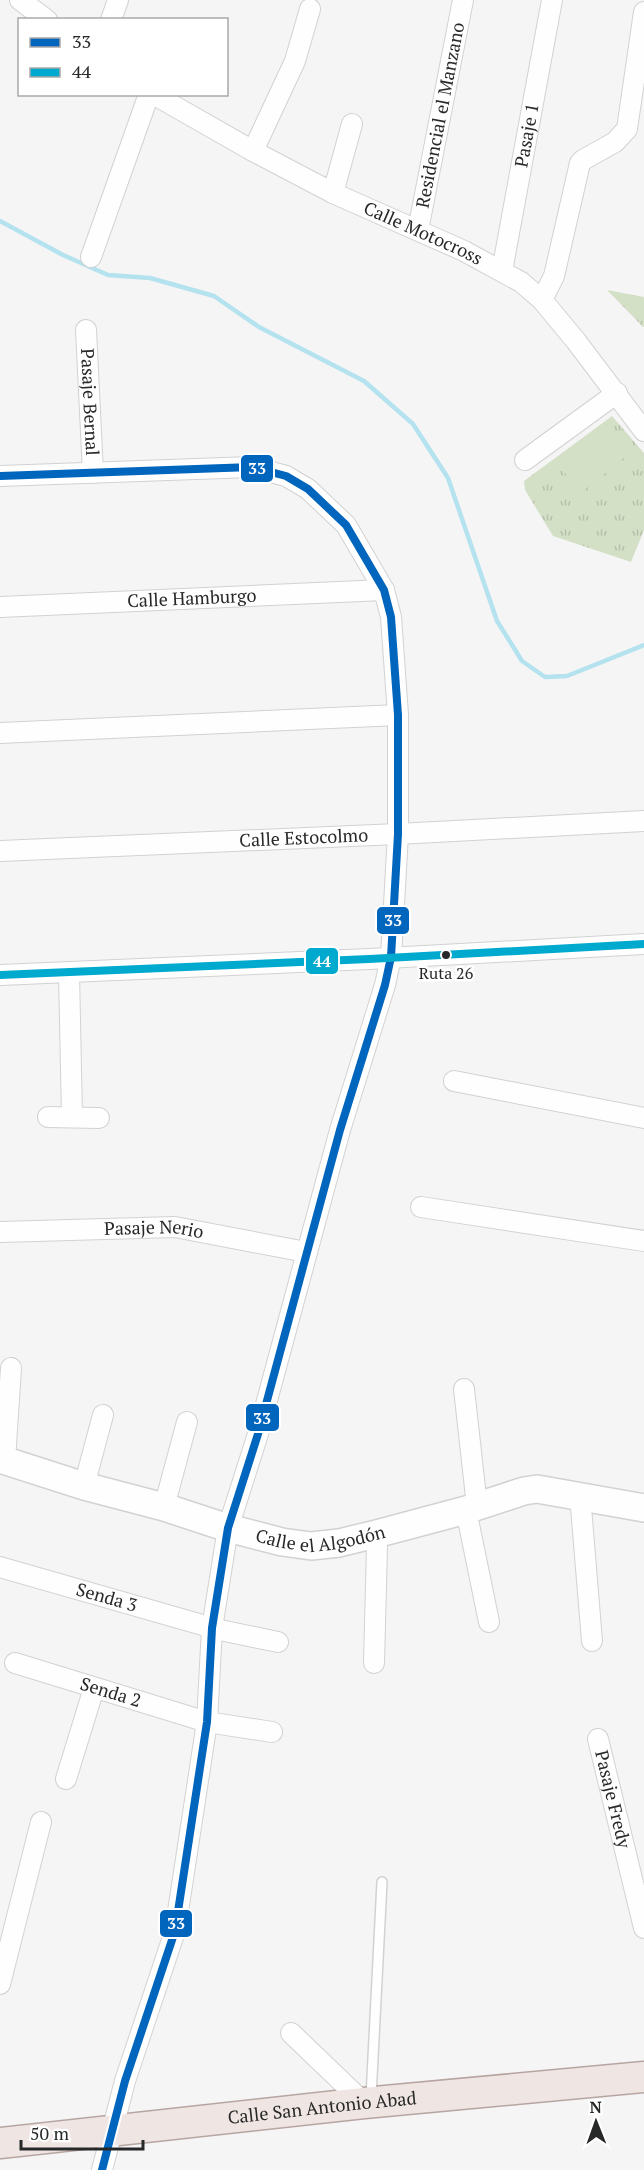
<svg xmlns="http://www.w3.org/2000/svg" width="644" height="2170" font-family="'PT Serif',serif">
<defs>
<pattern id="park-tufts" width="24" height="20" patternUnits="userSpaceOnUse" patternTransform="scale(1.5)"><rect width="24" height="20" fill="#d4e0c6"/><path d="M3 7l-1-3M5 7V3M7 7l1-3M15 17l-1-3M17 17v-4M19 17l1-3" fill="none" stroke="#b6c0aa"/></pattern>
</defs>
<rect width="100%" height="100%" fill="#f5f5f6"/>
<!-- park -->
<path fill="url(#park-tufts)" d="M607 290 644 297V327H643Z
M612 416 644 453V530L631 562 553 536 525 490 524 481Z"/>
<!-- pitch -->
<path fill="#d4e0c6" d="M606 422 630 453 581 493 556 462Z"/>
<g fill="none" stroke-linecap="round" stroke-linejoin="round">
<!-- stream -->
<path stroke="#b4e2ee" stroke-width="4.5" d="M0 221 63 255 108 275 150 278 214 296 259 327 364 381 413 424 448 478 497 621 522 661 545 677 567 676 644 645"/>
<defs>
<path id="lane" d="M371 2097 382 1882"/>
<g id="street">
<path d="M20 0 47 20"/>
<path d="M111 20 118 0"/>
<path id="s1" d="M153 94 253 151 333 193 464 251 521 282 542 300 576 341 644 431"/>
<path d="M253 151 295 61 310 9"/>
<path d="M333 193 352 124"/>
<path id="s2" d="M418 230 463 0"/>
<path d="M91 257 149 94"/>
<path id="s3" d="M502 271 552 0"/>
<path d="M542 300 554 276 580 163 583 160 615 142 627 129 644 12"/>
<path id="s4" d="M86 330 93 473"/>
<path d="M525 460 617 393"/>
<path d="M0 476 252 467 286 476 308 489 346 525 384 590 391 617 398 715V834L391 957 385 985 340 1130 258 1434 228 1528 212 1628 207 1722 175 1931 125 2081 102 2170"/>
<path id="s5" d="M0 607 384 590"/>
<path d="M0 733 398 715"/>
<path id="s6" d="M0 851 398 834 644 821"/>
<path d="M69 973 72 1117"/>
<path d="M0 975 369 959 644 944"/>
<path d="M454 1081 644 1118"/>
<path d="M48 1117 99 1118"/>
<path d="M421 1207 644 1241"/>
<path id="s7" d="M0 1232 175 1227 306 1252"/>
<path d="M464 1389 477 1506"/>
<path d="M5 1460 11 1368"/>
<path d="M84 1486 103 1415"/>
<path d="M580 1495 592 1641"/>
<path d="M164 1507 187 1422"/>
<path d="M466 1510 489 1622"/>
<path id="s8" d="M0 1567 220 1630 278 1642"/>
<path id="s9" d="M15 1663 207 1722 272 1732"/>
<path d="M374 1663 377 1547 376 1534"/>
<path id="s10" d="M598 1739 644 1928"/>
<path d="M66 1779 94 1688"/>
<path d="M0 1984 41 1822"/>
<path d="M291 2033 364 2103"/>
</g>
<g id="secondary">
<path id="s11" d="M0 1459 84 1486 164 1507 228 1528 282 1542 311 1546 339 1543 376 1534 466 1510 524 1491 537 1489 644 1508"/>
</g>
<g id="primary">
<path id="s12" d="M0 2143 364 2103 644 2077"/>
</g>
</defs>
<!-- lane casing -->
<use href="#lane" stroke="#d2d2d2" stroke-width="12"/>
<!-- street casing -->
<use href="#street" stroke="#d2d2d2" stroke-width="22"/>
<!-- secondary casing -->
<use href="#secondary" stroke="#d2d2d2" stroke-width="30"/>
<!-- primary casing -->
<use href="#primary" stroke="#b7a5a2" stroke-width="33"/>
<!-- lane -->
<use href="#lane" stroke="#fefefe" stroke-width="9"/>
<!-- street -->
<use href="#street" stroke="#fefefe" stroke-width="20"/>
<!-- secondary -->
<use href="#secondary" stroke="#fefefe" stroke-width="27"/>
<!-- primary -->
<use href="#primary" stroke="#efe5e2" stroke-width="30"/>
<defs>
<path id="bus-1" d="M0 476 252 467 286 476 308 489 346 525 384 590 391 617 398 715V834L391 957 385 985 340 1130 258 1434 228 1528 212 1628 207 1722 175 1931 125 2081 102 2170"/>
<path id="bus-2" d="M0 975 369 959 644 944"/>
</defs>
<!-- bus-1 casing -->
<use href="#bus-1" stroke="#fff" stroke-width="12"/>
<!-- bus-2 casing -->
<use href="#bus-2" stroke="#fff" stroke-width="12"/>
<!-- bus-1 -->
<use href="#bus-1" stroke="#0065bd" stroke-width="8"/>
<!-- bus-2 -->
<use href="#bus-2" stroke="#00a9ce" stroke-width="8"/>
</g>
<!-- markers -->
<circle fill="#272828" stroke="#fff" stroke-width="2" cx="446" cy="955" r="5"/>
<g text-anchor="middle" stroke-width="5" stroke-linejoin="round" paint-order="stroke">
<!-- bus labels -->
<g font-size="16" fill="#272828" stroke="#fff">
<text x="446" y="979">Ruta 26</text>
</g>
<!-- street labels -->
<g font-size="18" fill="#272828" stroke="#fff">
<text dy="6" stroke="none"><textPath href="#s2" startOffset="117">Residencial el Manzano</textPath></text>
<text dy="6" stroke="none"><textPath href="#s3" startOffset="138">Pasaje 1</textPath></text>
<text dy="6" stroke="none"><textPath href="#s1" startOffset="304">Calle Motocross</textPath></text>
<text dy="6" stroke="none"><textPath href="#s4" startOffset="72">Pasaje Bernal</textPath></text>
<text dy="6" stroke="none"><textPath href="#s5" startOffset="192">Calle Hamburgo</textPath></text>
<text dy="6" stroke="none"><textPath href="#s6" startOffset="304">Calle Estocolmo</textPath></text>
<text dy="6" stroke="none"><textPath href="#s7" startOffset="154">Pasaje Nerio</textPath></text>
<text dy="6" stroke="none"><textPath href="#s11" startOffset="333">Calle el Algodón</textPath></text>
<text dy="6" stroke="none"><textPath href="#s8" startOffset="111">Senda 3</textPath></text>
<text dy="6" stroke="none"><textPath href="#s9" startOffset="100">Senda 2</textPath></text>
<text dy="6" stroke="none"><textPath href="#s10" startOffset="62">Pasaje Fredy</textPath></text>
<text dy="6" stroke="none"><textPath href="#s12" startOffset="324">Calle San Antonio Abad</textPath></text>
</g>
</g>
<g stroke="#fff" stroke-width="2">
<rect x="240" y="454" width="34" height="29" rx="6" fill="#0065bd"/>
<rect x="376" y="906" width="34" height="29" rx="6" fill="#0065bd"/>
<rect x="305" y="947" width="34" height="28" rx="6" fill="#00a9ce"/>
<rect x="245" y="1403" width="35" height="29" rx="6" fill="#0065bd"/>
<rect x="159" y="1909" width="34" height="29" rx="6" fill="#0065bd"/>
</g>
<g font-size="16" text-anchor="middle" font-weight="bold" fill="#fff">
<text x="257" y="474">33</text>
<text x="393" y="926">33</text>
<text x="322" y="967">44</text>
<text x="262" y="1424">33</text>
<text x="176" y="1929">33</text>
</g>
<!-- legend -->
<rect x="18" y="18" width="210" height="78" fill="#ffffff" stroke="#a9a9a9" stroke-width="1.5"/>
<rect x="30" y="38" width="30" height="9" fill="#0065bd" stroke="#a9a9a9" stroke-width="1.5"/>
<text x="72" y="48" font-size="18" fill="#272828">33</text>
<rect x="30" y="68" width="30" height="9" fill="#00a9ce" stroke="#a9a9a9" stroke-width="1.5"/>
<text x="72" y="78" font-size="18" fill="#272828">44</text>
<!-- north arrow -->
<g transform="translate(596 2122) rotate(359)" stroke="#ffffff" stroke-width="4.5" paint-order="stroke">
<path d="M0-4.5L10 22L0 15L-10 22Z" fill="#272828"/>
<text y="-9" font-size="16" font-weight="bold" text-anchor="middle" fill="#272828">N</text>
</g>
<!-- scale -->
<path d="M21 2140v9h122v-9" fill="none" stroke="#272828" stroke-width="3"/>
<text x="30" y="2140" font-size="18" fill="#272828" stroke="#ffffff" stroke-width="4.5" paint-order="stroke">50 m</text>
</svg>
